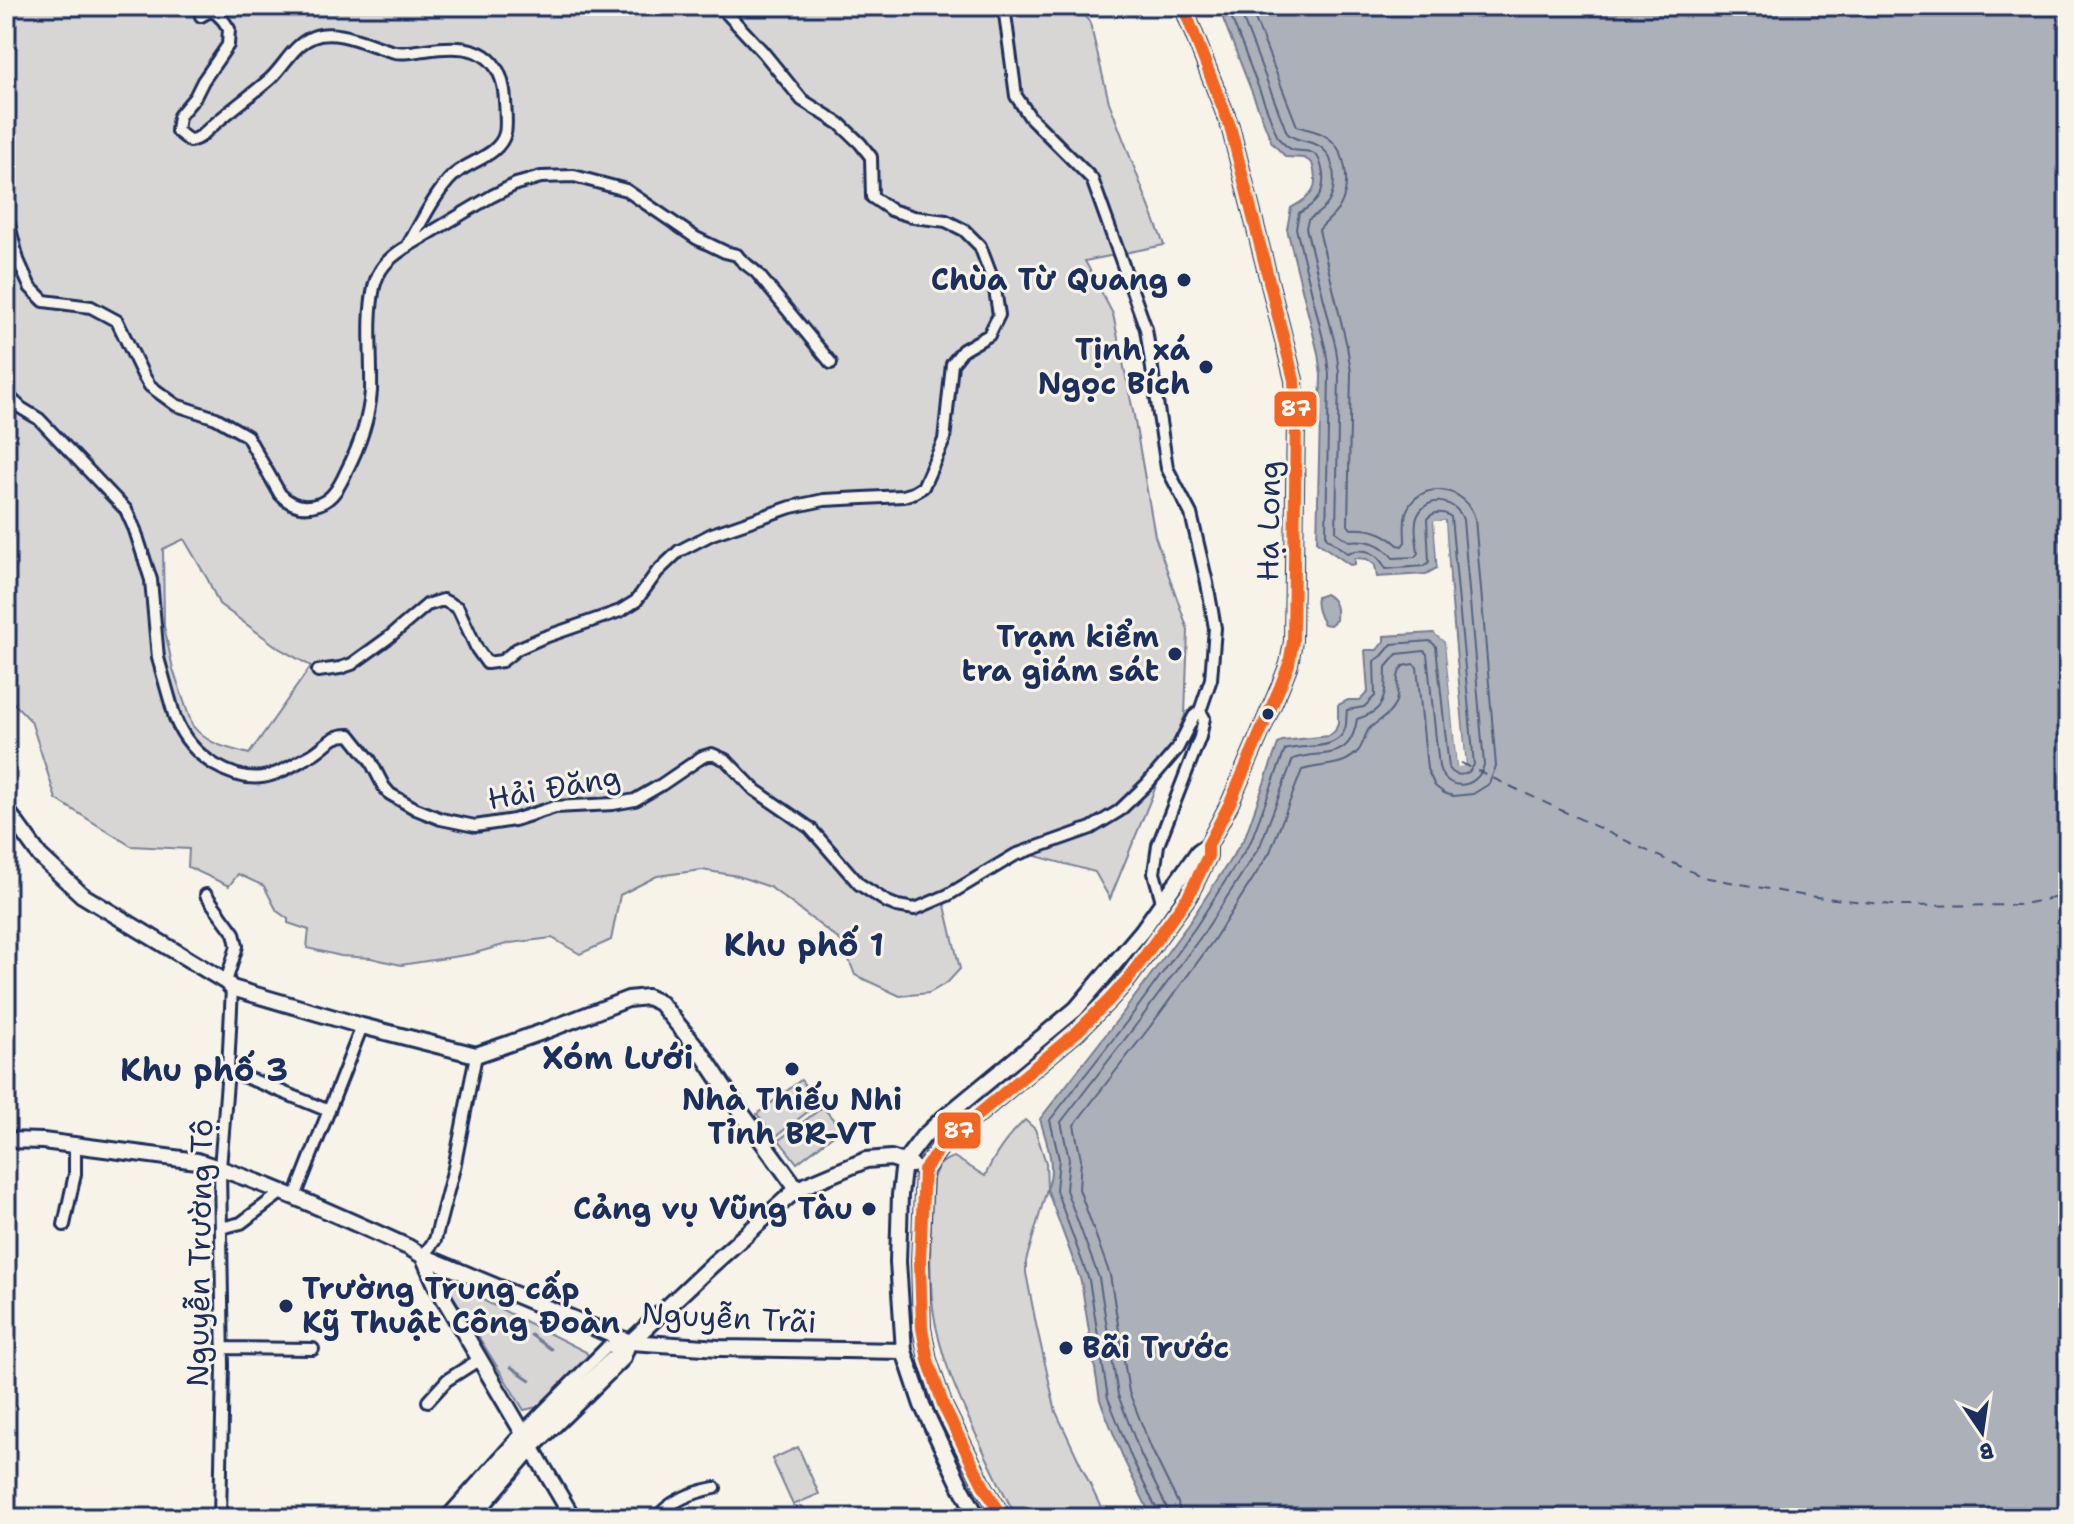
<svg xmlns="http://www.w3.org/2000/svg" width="2074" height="1524" font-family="'Shantell Sans',sans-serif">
<rect width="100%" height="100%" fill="#f7f3e8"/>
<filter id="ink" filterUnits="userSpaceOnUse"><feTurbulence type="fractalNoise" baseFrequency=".0125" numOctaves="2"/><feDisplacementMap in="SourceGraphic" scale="16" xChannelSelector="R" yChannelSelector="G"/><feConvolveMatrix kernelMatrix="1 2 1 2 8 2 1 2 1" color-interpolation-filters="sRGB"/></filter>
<g filter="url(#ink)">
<!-- green -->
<path fill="#d7d6d4" stroke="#798299" stroke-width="2" fill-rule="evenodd" d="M6 6H1078L1090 23 1109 102 1164 245 1085 261 1113 314 1134 416 1155 536 1188 630 1185 715 1110 899 1095 872 1014 850 971 873 942 893 960 969 948 982 929 993 900 996 855 975 842 942 770 887 738 876 702 870 657 876 620 895 611 940 580 954 552 938 510 943 472 954 401 965 371 958 341 956 307 948 309 930 288 923V919L277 911 264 886 238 874 229 886 188 867 189 849 131 846 56 799 31 721 6 695ZM184 539 208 580 219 604 280 649 311 666 249 754C225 747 208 745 192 725L173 669 164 626 163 549Z
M801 1080 819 1103 775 1137 757 1114Z
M823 1107 841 1129 797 1163 779 1140Z
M1025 1120 1035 1129 1046 1163 1047 1189 1026 1261V1273L1036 1324 1056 1412 1101 1508 1107 1518H1017C1003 1493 991 1467 979 1441 959 1398 939 1355 933 1308 928 1265 931 1222 933 1179 937 1166 941 1161 954 1157L985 1176C995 1153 1007 1137 1025 1120Z
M455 1286 586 1352 590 1360 537 1407 524 1410 450 1291Z
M798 1447 819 1494 793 1505 772 1459Z"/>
<!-- water -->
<path fill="#acb0b9" stroke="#727c95" stroke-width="2" d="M1218 6H2068V1518H1152L1125 1462 1100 1400 1081 1281 1047 1189C1057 1166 1046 1141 1040 1119L1125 1010 1189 923 1245 837 1278 744 1282 741 1329 736 1335 731 1338 724V705L1348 700H1360L1368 692 1365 650H1377L1384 641V636L1434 633 1445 642 1457 766 1466 765 1445 521 1434 522 1437 568 1426 574 1377 577 1375 565 1367 559 1355 558V564L1350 565 1317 542 1321 375 1318 353 1287 229 1291 208C1313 196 1320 189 1312 163L1304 158 1286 157 1272 143Z
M1325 594C1336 600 1337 608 1336 620L1330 625 1324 624C1319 617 1315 605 1317 597Z"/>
<!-- pier -->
<path fill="#f7f3e8" d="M1434 521H1445L1449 578H1445L1441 525H1438L1441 568 1438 572Z
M1449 631H1453L1466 766 1457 767 1445 642 1434 633 1439 632 1449 642 1460 762Z"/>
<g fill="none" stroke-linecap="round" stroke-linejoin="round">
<!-- shore -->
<path stroke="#556382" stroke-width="2" d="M1159 1518 1158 1512 1132 1459 1108 1398 1089 1280 1056 1190 1059 1159 1050 1120 1132 1015 1195 928 1251 841 1285 750C1303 744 1337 752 1345 729 1347 723 1346 716 1347 710L1364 707 1375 696 1374 661 1382 656 1392 644 1430 641 1436 646 1449 768C1454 776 1462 776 1469 772L1474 765 1451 517C1444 511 1433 511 1427 519L1429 562 1424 566 1386 569C1377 552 1366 547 1347 553L1326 537 1329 374 1326 351 1296 228 1299 213C1316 204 1325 194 1323 174 1322 168 1321 161 1317 156 1309 149 1302 152 1293 150 1287 148 1283 143 1278 138L1227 6
M1169 1518 1167 1508 1141 1455 1118 1395 1099 1278 1066 1190 1069 1159 1061 1122 1139 1021 1203 934 1260 846 1293 759C1323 749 1350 764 1357 719 1388 710 1385 695 1386 667L1397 654 1424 651 1427 654 1439 767C1446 792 1477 790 1484 765L1463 520C1457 500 1428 494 1418 515 1413 525 1417 542 1418 553L1415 557 1393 558C1381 543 1368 539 1349 541L1336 532 1339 373 1336 348 1306 228 1308 220C1315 215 1323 211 1328 203 1337 189 1336 159 1322 148 1310 139 1297 143 1287 133L1238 6
M1181 1518 1178 1503 1152 1450 1129 1392 1110 1275 1079 1189 1081 1159 1074 1125 1149 1028 1213 941 1270 852 1302 770C1322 763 1343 769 1359 750 1364 743 1365 732 1370 728 1380 719 1392 715 1396 701 1400 689 1394 676 1403 666L1413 664 1417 667 1427 769 1435 786 1444 793 1453 796 1473 794 1489 784 1496 766 1475 519C1467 486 1421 479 1407 510 1403 520 1405 532 1405 542L1402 546 1398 545C1384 532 1370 528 1351 529L1348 525 1351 372 1347 346 1319 230C1325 222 1335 216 1340 206 1351 186 1347 150 1327 137 1317 130 1307 130 1297 126L1250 6"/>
<!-- stream -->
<path stroke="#727c95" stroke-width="3" d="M531 1335 551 1349
M511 1367 530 1380"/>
<!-- ferry -->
<path stroke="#465679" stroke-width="2" stroke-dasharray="10 8" stroke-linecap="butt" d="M1461 763 1703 877 1806 896 1902 906 2018 905 2068 895"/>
<defs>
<path id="minor" d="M1000 6 1005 14 1016 96 1030 117 1092 179 1146 329 1167 468 1191 514 1207 583 1215 628 1211 679 1200 711
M201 16 210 11 216 13 223 20 229 29 228 45 203 81 195 97 179 116 177 131 190 141 200 137C222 116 247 99 270 79 285 65 293 45 313 37 338 27 372 47 395 52 404 54 416 51 425 50 459 45 494 45 503 85 505 92 507 126 505 133 500 154 474 160 459 171 440 183 420 225 408 245
M6 213 18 260 30 287 44 301 91 307 117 321 143 375 150 386 176 405 216 418 247 436 280 494C291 506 304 509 319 504 333 499 340 485 346 472 359 447 369 420 371 391 372 356 367 321 374 287 378 269 388 259 403 249L492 196 516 184 541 177 574 176 626 190 696 238 725 252 737 255C741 262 751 267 757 273L831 363
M6 394 21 408 39 419 126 510 135 530 151 580 158 658 175 718C183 738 197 754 215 765 256 789 276 775 313 754 327 745 333 734 350 735L370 760 384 787 390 794 416 809 441 819 475 826 514 820 555 807 613 804 635 800 661 785 702 757 712 754 726 760 755 790 810 828 859 884 887 902 897 906 915 909 948 895 1015 855 1091 828 1119 811 1147 784 1177 749 1194 716 1200 711 1204 718 1200 737 1158 845 1154 873 1162 901
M318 671 340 668 352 664 388 638 427 605 443 600 458 608 477 649 487 663 502 661 517 649 542 638 620 611 636 601 657 572 679 551 712 534 791 507 824 500 903 496 913 493 923 487 944 440 952 364 963 350 989 335 999 315 994 283 980 246 964 230 946 221 914 217 891 210 872 197 871 157 860 143 840 124 802 100 763 52 720 6
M206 895 234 933 237 946 226 982
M228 1070 329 1111
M295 1197 362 1026
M64 1225 75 1174V1147
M221 1228 241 1223 282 1192
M423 1256 435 1240 454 1168 476 1055
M223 1348 313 1349
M428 1401 447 1380 480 1359
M220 1518 223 1366 220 1168 228 1070 232 988
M445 1518 523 1431 607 1347 629 1342
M474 1518 533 1449 624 1360 629 1347
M657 1518C669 1501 694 1492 715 1488
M953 1518 973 1511"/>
<path id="major" d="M6 809 40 856 82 895 226 982 232 988 362 1026 476 1055 545 1031 628 999 647 997 660 1003 703 1055 740 1111 797 1189
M6 1140 43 1141 197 1161C270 1184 339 1216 408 1247L423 1256 619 1338 631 1342 719 1348 904 1351
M423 1256 436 1285 573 1518
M459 1518 528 1439 713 1264 797 1189 866 1160 891 1158 912 1165
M978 1518 960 1485 922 1405 904 1351 898 1262 900 1195 904 1162 923 1137 939 1122 1076 1009 1142 931 1198 852 1208 845
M1003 1518 983 1485 944 1407 928 1360 922 1328 920 1261 924 1170 943 1144 1078 1031 1109 1000 1128 979 1189 895 1208 856V845L1230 803 1280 687 1289 664 1293 641 1296 418 1294 380 1230 126 1183 6"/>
</defs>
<!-- minor casing -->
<use href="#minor" stroke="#1b2f5e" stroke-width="16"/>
<!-- major casing -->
<use href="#major" stroke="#1b2f5e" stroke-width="20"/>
<!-- minor -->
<use href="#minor" stroke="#f7f3e8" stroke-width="10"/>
<!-- major -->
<use href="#major" stroke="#f7f3e8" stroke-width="14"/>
<defs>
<path id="bus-1" d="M1003 1518 983 1485 944 1407 928 1360 922 1328 920 1261 924 1170 943 1144 1078 1031 1109 1000 1128 979 1189 895 1208 856V845L1230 803 1280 687 1289 664 1293 641 1296 418 1294 380 1230 126 1183 6"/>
</defs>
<!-- bus-1 casing -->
<use href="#bus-1" stroke="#f7f3e8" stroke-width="18"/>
<!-- bus-1 -->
<use href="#bus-1" stroke="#f26522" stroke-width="12"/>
</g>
</g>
<!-- markers -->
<g fill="#1b2f5e" stroke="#f7f3e8" stroke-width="3">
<circle cx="1184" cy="280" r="8"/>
<circle cx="1206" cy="367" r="8"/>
<circle cx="1175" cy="654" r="8"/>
<circle cx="1268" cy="714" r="7"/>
<circle cx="792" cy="1069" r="8"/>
<circle cx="869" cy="1209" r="8"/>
<circle cx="286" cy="1306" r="8"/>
<circle cx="1066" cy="1348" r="8"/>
</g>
<g text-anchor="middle" stroke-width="6" stroke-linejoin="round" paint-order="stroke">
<!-- poi labels -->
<g font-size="30" font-weight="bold" fill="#1b2f5e" stroke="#f7f3e8" text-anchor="end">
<text x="1168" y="290">Chùa Từ Quang</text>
<text x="1190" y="360">Tịnh xá<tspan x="1190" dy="34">Ngọc Bích</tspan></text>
<text x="1159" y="647">Trạm kiểm<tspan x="1159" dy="34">tra giám sát</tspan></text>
<text x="792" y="1110" text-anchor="middle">Nhà Thiếu Nhi<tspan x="792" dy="34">Tỉnh BR-VT</tspan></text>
<text x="853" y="1219">Cảng vụ Vũng Tàu</text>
<text x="302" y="1299" text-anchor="start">Trường Trung cấp<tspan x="302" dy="34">Kỹ Thuật Công Đoàn</tspan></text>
<text x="1082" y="1358" text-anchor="start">Bãi Trước</text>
</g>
<!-- street labels -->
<g font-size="30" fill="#1b2f5e" stroke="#f7f3e8">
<text transform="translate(1269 521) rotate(-89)" y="10">Hạ Long</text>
<text transform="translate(554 788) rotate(-10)" y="10">Hải Đăng</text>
<text transform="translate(200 1253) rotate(-89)" y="10">Nguyễn Trường Tộ</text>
<text transform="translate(729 1318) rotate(3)" y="10">Nguyễn Trãi</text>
</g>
<!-- neighbourhood labels -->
<g font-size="32" font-weight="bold" fill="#1b2f5e" stroke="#f7f3e8">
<text x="804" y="956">Khu phố 1</text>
<text x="618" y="1069">Xóm Lưới</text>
<text x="204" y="1081">Khu phố 3</text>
</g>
</g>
<g stroke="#f7f3e8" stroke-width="3">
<rect x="1273" y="390" width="45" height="38" rx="8" fill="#f26522"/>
<rect x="936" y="1111" width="46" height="39" rx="8" fill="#f26522"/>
</g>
<g font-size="22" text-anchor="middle" font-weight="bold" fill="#fff">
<text x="1296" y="416">87</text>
<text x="959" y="1138">87</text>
</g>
<!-- margin -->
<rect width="2074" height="1524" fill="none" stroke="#f7f3e8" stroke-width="32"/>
<rect x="16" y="16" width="2042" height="1492" fill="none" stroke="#1b2f5e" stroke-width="3" filter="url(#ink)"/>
<!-- north arrow -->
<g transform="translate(1982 1432) rotate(167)" stroke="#f7f3e8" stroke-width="6" paint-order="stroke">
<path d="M0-6L14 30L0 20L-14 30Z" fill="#1b2f5e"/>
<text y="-12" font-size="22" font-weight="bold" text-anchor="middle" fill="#1b2f5e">B</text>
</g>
</svg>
